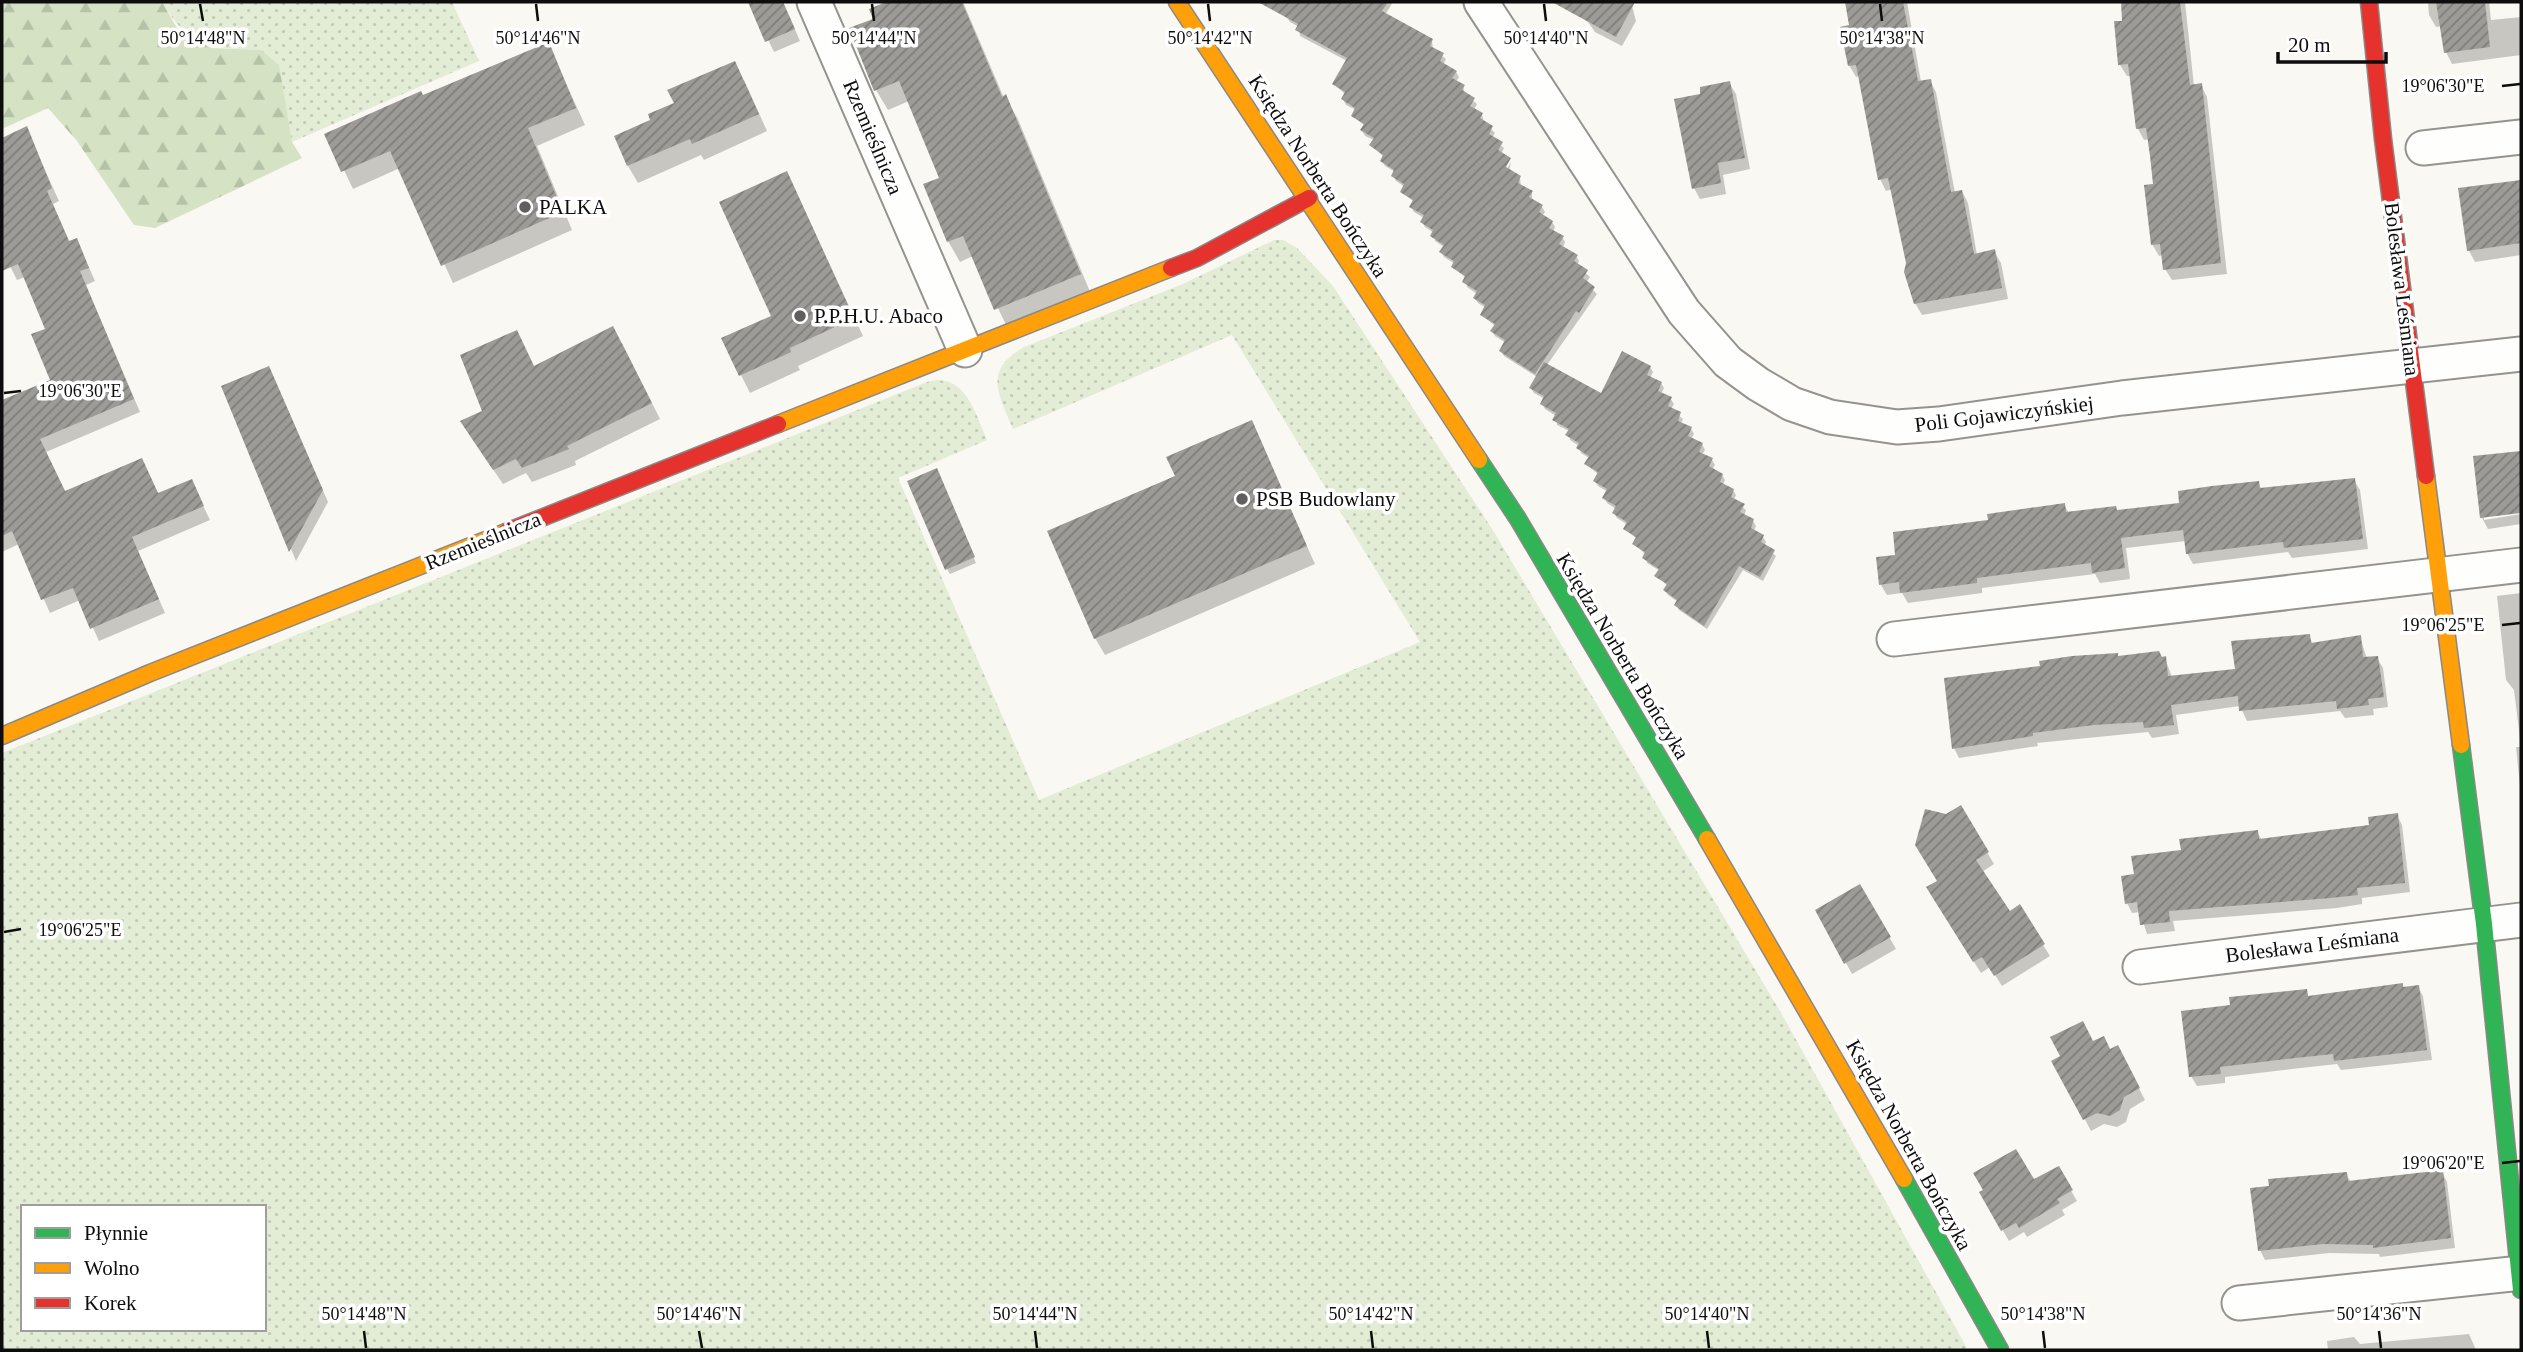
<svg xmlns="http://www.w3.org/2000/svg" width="2523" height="1352" font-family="Georgia,serif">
<defs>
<pattern id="grass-dots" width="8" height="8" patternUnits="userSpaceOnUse" patternTransform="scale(1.75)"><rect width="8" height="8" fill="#e3ecd5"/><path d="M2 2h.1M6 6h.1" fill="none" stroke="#c2c9b6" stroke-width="1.8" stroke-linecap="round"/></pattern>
<pattern id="forest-firs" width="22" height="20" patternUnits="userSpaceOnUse" patternTransform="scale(1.75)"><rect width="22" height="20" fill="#d5e3c4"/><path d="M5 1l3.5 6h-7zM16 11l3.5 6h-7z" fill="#b6c2a7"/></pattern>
<pattern id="building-hatch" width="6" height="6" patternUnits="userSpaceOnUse" patternTransform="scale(1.75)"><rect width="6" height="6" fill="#9d9b98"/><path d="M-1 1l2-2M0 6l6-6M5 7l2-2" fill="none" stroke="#7e7d7a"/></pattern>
</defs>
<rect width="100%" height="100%" fill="#faf8f2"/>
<!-- grass -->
<path fill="url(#grass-dots)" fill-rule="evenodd" d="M162 2H452L479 61 292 142 287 118 261 50C210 48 190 49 162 2Z
M1274 240H1283L1297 248 1333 286 1494 532 1784 1018 1968 1350H2V753L927 382C965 371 975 413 987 440L898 478 1039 800 1420 642 1232 335 1013 429C998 394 983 370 1024 347L1183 284ZM23 1207H264V1329H23Z"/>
<!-- forest -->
<path fill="url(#forest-firs)" d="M2 2H162L177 28 211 48 261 50 279 65 292 142 302 158 155 228 134 225 77 141 48 108 2 129Z"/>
<!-- shadow -->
<path fill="#0003" d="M750 2H783L800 41 774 52Z
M891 2H963L1004 98 1017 117 1091 294 1008 329 973 256 960 262 948 241 941 179 909 101 888 110 876 90V19L871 10Z
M1276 2H1393L1385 15 1432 41 1433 49 1446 59 1443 65 1456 72 1459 77 1456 82 1463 86 1465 94 1477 104 1474 110 1482 115 1484 122 1495 133 1492 138 1504 148 1501 154 1508 160 1503 176 1511 162 1509 171 1520 178 1521 187 1532 192V201L1542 207 1545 212 1542 216 1552 222 1555 227 1553 232 1562 237 1565 242 1563 247 1576 256 1579 261 1577 265 1590 277 1586 283 1597 294 1547 365 1602 396 1650 367 1653 372 1650 378 1661 383 1664 388 1661 394 1670 398 1674 404 1671 409 1683 419 1681 424 1691 429 1694 434 1691 439 1702 444 1705 450 1702 455 1712 460 1715 465 1712 470 1722 475 1725 480 1723 485 1733 490 1736 495 1734 500 1746 510 1744 516 1753 521 1756 526 1754 531 1763 537 1766 542 1764 546 1776 556 1763 581 1743 570 1707 629 1679 610 1676 605 1678 602 1668 595 1665 590 1668 586 1656 576 1660 571 1647 563 1646 555 1634 544 1637 539 1625 529 1628 525 1617 518 1614 513 1616 509 1607 503 1604 498 1608 492 1598 486 1595 481 1599 475 1586 464 1589 458 1581 453 1579 446 1570 440 1569 431 1557 425 1556 416 1545 409 1542 404 1545 399 1534 393 1531 388 1537 377 1504 356 1501 351 1506 343 1495 336 1492 331 1495 326 1482 315 1486 308 1478 303 1475 298 1477 294 1467 287 1466 278 1453 267 1455 264 1444 257 1441 252 1444 247 1435 241 1434 233 1425 227 1422 222 1424 218 1414 212 1411 207 1414 202 1402 192 1405 187 1396 181 1393 176 1395 172 1385 166 1382 161 1384 157 1371 145 1374 140 1365 136 1362 130 1365 126 1353 116 1356 110 1346 105 1343 99 1346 95 1334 84 1347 61 1300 36 1299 27 1290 22Z
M1574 2H1631L1636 21 1622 46 1595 32Z
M1847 2H1907L1921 82 1930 81 1936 92 1955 193 1962 191 1968 203 1977 255 1994 251 2001 263 2008 299 1922 315 1915 303 1893 189 1886 191 1880 179 1860 76 1856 77 1849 65 1851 26Z
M2122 2H2185L2194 86 2201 85 2207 97 2227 274 2172 280 2165 269 2163 255 2159 256 2152 244 2155 186 2149 139 2144 140 2138 129 2131 76H2127L2120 65 2124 22Z
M2428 2H2489L2491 20 2521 17V55L2452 64 2446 52 2442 26 2436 27 2429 15Z
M548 44 585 125 537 146 572 230 453 283 400 168 353 189 327 135Z
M744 80 767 131 704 160 701 155 638 183 628 166 653 121Z
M1729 83 1736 94 1750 169 1723 175 1726 194 1700 199 1694 188 1702 95Z
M26 128 59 201 53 204 70 243 77 240 95 281 86 285 140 412 46 452 66 493 142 461 159 495 191 481 210 520 138 551 165 613 99 641 80 600 50 613 19 544 2 552V402L52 381 47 329 25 277 17 280 2 250V140Z
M787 173 863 336 798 366 800 370 750 393 723 339 773 317Z
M2519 182 2521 255 2475 262 2469 251Z
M517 332 534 367 622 343 660 419 575 461 576 465 532 482 526 473 503 484 471 437Z
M275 380 328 502 296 561 224 387Z
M1251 422 1315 564 1105 655 1095 638 1177 477Z
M2521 452V511L2484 516V520L2521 514V524L2488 529 2482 518 2475 457Z
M939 475 976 563 950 574 947 569Z
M2354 480 2360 490 2368 549 2292 558 2288 552 2193 564 2187 553 2186 541 2126 548 2130 579 2100 583 2095 574 1982 588V593L1908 603 1902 593 1887 595 1881 585 1897 556 1990 521 2064 505 2069 513 2118 512 2181 504 2258 483 2262 490Z
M2521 593V796L2516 747H2521L2514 690 2506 680 2497 596Z
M2309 636 2313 644 2360 637 2367 659 2377 658 2383 668 2388 707 2373 709 2374 715 2345 718 2340 711 2247 721 2240 706 2176 715 2179 734 2152 738 2148 732 2037 743 2038 746 1959 758 1954 748 2119 658H2165L2172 677 2236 671Z
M1961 808 1994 864 1982 872 2009 913 2019 907 2050 956 2002 986 1990 967 1981 973 1934 899Z
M2397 815 2402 825 2410 892 2362 898V904L2337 908 2173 921 2175 931 2147 934 2140 912 2132 913 2127 903 2136 876 2183 851 2257 832 2262 840 2371 826Z
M1860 886 1896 949 1852 974 1817 910Z
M2402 984 2405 989 2418 987 2423 996 2432 1060 2341 1070 2337 1064 2292 1069 2225 1077V1083L2197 1086 2191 1076 2232 1006 2306 991 2309 997Z
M2110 1051 2123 1058 2145 1100 2130 1109 2126 1122 2117 1127 2104 1124 2091 1131 2054 1061Z
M2058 1168 2077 1201 2062 1210 2065 1215 2027 1237 2024 1232 2009 1241 1981 1193 2034 1182Z
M2442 1172 2447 1182 2455 1248 2380 1257 2379 1254 2329 1253 2265 1260 2260 1250 2270 1187 2346 1174 2351 1182Z
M2469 1334 2476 1350H2328L2327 1341 2354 1337 2360 1344Z"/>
<!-- building -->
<path fill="url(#building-hatch)" d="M748 2H783L795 29 765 42Z
M886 2H962L1002 97 1006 94 1081 274 994 310 963 236 947 242 923 184 939 178 899 81 874 91 849 28 873 19 869 9Z
M1258 2H1388L1382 11 1433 39 1430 46 1444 53 1440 61 1457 71 1452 78 1465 85 1462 90 1475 98 1470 106 1483 113 1480 118 1493 126 1489 134 1503 142 1498 150 1511 158 1506 167 1521 176 1518 183 1533 191 1529 197 1543 205 1539 212 1553 221 1549 228 1564 236 1559 244 1578 255 1574 261 1588 270 1583 278 1595 287 1579 313 1576 311 1535 374 1499 351 1505 340 1490 331 1495 324 1480 315 1485 305 1473 298 1477 291 1462 282 1465 276 1451 267 1454 261 1439 252 1444 245 1430 236 1433 230 1420 222 1424 215 1409 207 1413 200 1400 192 1404 184 1391 176 1394 170 1380 161 1383 155 1369 145 1374 138 1360 130 1364 124 1351 116 1355 108 1341 99 1345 92 1332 84 1347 58 1295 30 1298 24Z
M1552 2H1635L1616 37Z
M1845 2H1903L1918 81 1931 79 1951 192 1962 190 1974 254 1995 249 2002 288 1914 304 1904 272 1906 263 1888 178 1878 180 1856 65 1848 66 1840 27 1849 25Z
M2121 2H2180L2190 85 2202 83 2221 263 2163 270 2160 244 2151 245 2144 185 2153 184 2150 156 2146 128 2136 129 2128 64 2118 65 2114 21H2122Z
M2436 2H2485L2490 47 2444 53Z
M549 42 576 108 528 128 563 212 441 266 390 151 341 172 324 134 421 91 423 95Z
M735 61 759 114 692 144 690 139 627 166 614 136 650 120 648 114 674 103 667 90Z
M1730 81 1745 158 1718 163 1721 183 1692 189 1674 99 1700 94V87Z
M27 126 52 188 47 191 69 241 77 238 89 268 80 271 134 399 40 439 65 491 142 458 158 493 192 479 204 506 132 537 159 599 90 629 73 588 41 600 12 531 2 536V400L50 380 31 334 45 329 18 264 2 271V138Z
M787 171 854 318 790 348 791 352 739 376 721 338 771 316 719 202Z
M2521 180V243L2467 251 2458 188Z
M613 326 652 403 567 446 569 449 522 468 516 459 493 470 460 421 482 411 460 355 517 330 534 366Z
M1622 351 1651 366 1647 375 1662 382 1658 391 1672 397 1668 406 1681 412 1678 421 1692 427 1688 436 1703 443 1699 452 1713 458 1709 466 1723 474 1720 482 1734 489 1731 497 1745 504 1740 512 1754 519 1751 528 1764 535 1761 542 1775 550 1760 577 1739 566 1704 626 1674 605 1677 600 1663 590 1667 584 1654 576 1659 569 1642 558 1645 552 1632 544 1636 537 1623 529 1627 522 1612 513 1616 506 1602 498 1607 489 1593 481 1598 472 1584 464 1589 456 1576 448 1579 443 1565 435 1569 429 1552 420 1556 413 1540 404 1544 396 1529 388 1544 362 1601 393Z
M269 366 323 490 289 552 221 386Z
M1252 420 1307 546 1094 639 1047 531 1175 476 1166 457Z
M2521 451V513L2480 518 2473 456Z
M937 468 975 557 945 570 907 481Z
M2355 478 2363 539 2284 548 2283 542 2186 554 2183 530 2121 538 2125 568 2092 573 2091 563 1977 578V583L1900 593 1899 582 1879 585 1876 557 1895 555 1893 532 1988 520 1987 514 2065 503 2066 512 2116 506 2117 510 2179 503 2178 491 2212 486 2259 481 2260 488Z
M2310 634 2311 643 2361 635 2363 657 2378 656 2384 697 2368 699 2369 705 2337 709 2336 701 2239 711 2238 696 2171 705 2174 725 2144 728 2143 722 2094 725 2033 733V736L1952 749 1944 678 2040 666 2039 661 2072 656 2118 653V656L2159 651 2162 657 2166 656 2168 676 2235 669 2231 641Z
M1961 805 1989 852 1976 860 2010 911 2020 904 2045 944 1994 976 1982 957 1973 962 1926 887 1937 881 1915 845 1925 809 1946 814Z
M2398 813 2405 883 2357 888 2358 895 2331 898 2169 911 2170 922 2140 925 2137 902 2125 904 2121 876 2134 874 2131 856 2181 850 2179 839 2258 830 2259 839 2369 825 2368 817Z
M1860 884 1891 937 1844 964 1815 910Z
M2403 983V987L2419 985 2427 1050 2334 1061 2333 1054 2286 1059 2220 1067 2221 1074 2189 1077 2181 1011 2230 1005 2229 997 2307 989 2308 996Z
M2083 1021 2093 1041 2104 1036 2110 1049 2118 1045 2140 1088 2124 1097 2120 1110 2110 1116 2097 1113 2083 1120 2051 1061 2060 1056 2050 1037Z
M2016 1149 2034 1179 2059 1166 2073 1190 2057 1199 2060 1203 2019 1228 2016 1223 2001 1231 1979 1192 1983 1190 1973 1173Z
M2443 1170 2451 1238 2373 1248V1245L2323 1244 2258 1251 2250 1188 2269 1186 2268 1179 2347 1172 2348 1181Z"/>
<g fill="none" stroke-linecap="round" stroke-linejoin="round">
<defs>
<path id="street" d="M814 2 965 350
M1481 2 1684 312 1728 362 1758 384 1792 404 1830 417 1897 427 1939 424 2122 398 2521 354
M2423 148 2521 137
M1894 639 2521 565
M2140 967 2521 920
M2239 1303 2521 1273"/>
<path id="fast" d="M1479 460 1518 519 1707 839
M2461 745 2484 924 2521 1290
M1904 1179 2000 1350"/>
<path id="slow" d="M1177 2 1479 460
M778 424 1171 268
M2426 476 2461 745
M2 736 150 673 506 532
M1707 839 1904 1179"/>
<path id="jam" d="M2369 2 2383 139 2426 476
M1171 268 1197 258 1309 198
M506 532 778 424"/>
</defs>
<!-- street casing -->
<use href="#street" stroke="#949390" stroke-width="37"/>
<!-- fast casing -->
<use href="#fast" stroke="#8a8987" stroke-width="19"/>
<!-- slow casing -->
<use href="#slow" stroke="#8a8987" stroke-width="19"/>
<!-- jam casing -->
<use href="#jam" stroke="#8a8987" stroke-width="19"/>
<!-- street -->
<use href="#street" stroke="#fefefd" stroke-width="33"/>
<!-- fast -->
<use href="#fast" stroke="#30b455" stroke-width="16"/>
<!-- slow -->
<use href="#slow" stroke="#ff9f0a" stroke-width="16"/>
<!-- jam -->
<use href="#jam" stroke="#e5322d" stroke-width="16"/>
</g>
<!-- ticks -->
<path fill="none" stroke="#0d0d0d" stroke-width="2.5" d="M200 4 203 21M536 4 538 21M872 4 874 21M1208 4 1210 21M1544 4 1546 21M1880 4 1882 21M2502 86 2520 84M4 393 21 391M2502 625 2520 623M4 932 21 929M2502 1163 2520 1161M364 1331 366 1348M699 1331 702 1348M1035 1331 1037 1348M1371 1331 1373 1348M1707 1331 1709 1348M2043 1331 2045 1348M2379 1331 2381 1348"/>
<!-- markers -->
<g fill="#605f5d" stroke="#fff" stroke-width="2.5">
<circle cx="525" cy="207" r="7"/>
<circle cx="800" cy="316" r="7"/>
<circle cx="1242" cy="499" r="7"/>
</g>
<g text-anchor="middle" stroke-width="7" stroke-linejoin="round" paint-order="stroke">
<!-- street labels -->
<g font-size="21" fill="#0d0d0d" stroke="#fff">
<text transform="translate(873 137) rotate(67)" y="7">Rzemieślnicza</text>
<text transform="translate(1318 176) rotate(57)" y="7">Księdza Norberta Bończyka</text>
<text transform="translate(2402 289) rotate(83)" y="7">Bolesława Leśmiana</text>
<text transform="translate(2004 414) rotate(-7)" y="7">Poli Gojawiczyńskiej</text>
<text transform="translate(483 541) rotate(-22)" y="7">Rzemieślnicza</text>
<text transform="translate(1623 656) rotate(59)" y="7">Księdza Norberta Bończyka</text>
<text transform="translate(2312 945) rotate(-7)" y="7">Bolesława Leśmiana</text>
<text transform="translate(1909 1145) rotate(61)" y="7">Księdza Norberta Bończyka</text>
</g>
<!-- poi labels -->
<g font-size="21" fill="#0d0d0d" stroke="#fff" text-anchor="start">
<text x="539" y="214">PALKA</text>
<text x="814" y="323">P.P.H.U. Abaco</text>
<text x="1256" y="506">PSB Budowlany</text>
</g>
</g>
<g font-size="18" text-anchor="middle" fill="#0d0d0d" stroke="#fff" stroke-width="7" stroke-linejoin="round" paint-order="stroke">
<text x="203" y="44">50°14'48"N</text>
<text x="538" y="44">50°14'46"N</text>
<text x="874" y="44">50°14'44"N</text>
<text x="1210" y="44">50°14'42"N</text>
<text x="1546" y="44">50°14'40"N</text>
<text x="1882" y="44">50°14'38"N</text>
<text x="2443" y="92">19°06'30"E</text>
<text x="80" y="397">19°06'30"E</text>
<text x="2443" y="631">19°06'25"E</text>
<text x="80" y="936">19°06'25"E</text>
<text x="2443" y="1169">19°06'20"E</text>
<text x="364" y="1320">50°14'48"N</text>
<text x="699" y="1320">50°14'46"N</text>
<text x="1035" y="1320">50°14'44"N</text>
<text x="1371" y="1320">50°14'42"N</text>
<text x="1707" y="1320">50°14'40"N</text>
<text x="2043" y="1320">50°14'38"N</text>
<text x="2379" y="1320">50°14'36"N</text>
</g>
<!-- border -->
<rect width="2523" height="1352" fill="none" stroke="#0d0d0d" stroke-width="7"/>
<!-- legend -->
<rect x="21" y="1205" width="245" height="126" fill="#ffffff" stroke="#9e9e9e" stroke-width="2"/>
<rect x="35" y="1228" width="35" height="10" fill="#30b455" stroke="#9e9e9e" stroke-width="2"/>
<text x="84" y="1240" font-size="21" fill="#0d0d0d">Płynnie</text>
<rect x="35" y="1263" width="35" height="10" fill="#ff9f0a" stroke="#9e9e9e" stroke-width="2"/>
<text x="84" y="1275" font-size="21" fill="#0d0d0d">Wolno</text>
<rect x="35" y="1298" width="35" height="10" fill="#e5322d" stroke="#9e9e9e" stroke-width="2"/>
<text x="84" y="1310" font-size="21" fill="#0d0d0d">Korek</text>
<!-- scale -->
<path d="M2278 52v10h108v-10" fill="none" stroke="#0d0d0d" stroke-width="3.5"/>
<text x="2288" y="52" font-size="21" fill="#0d0d0d" stroke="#ffffff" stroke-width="5" paint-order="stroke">20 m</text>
</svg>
